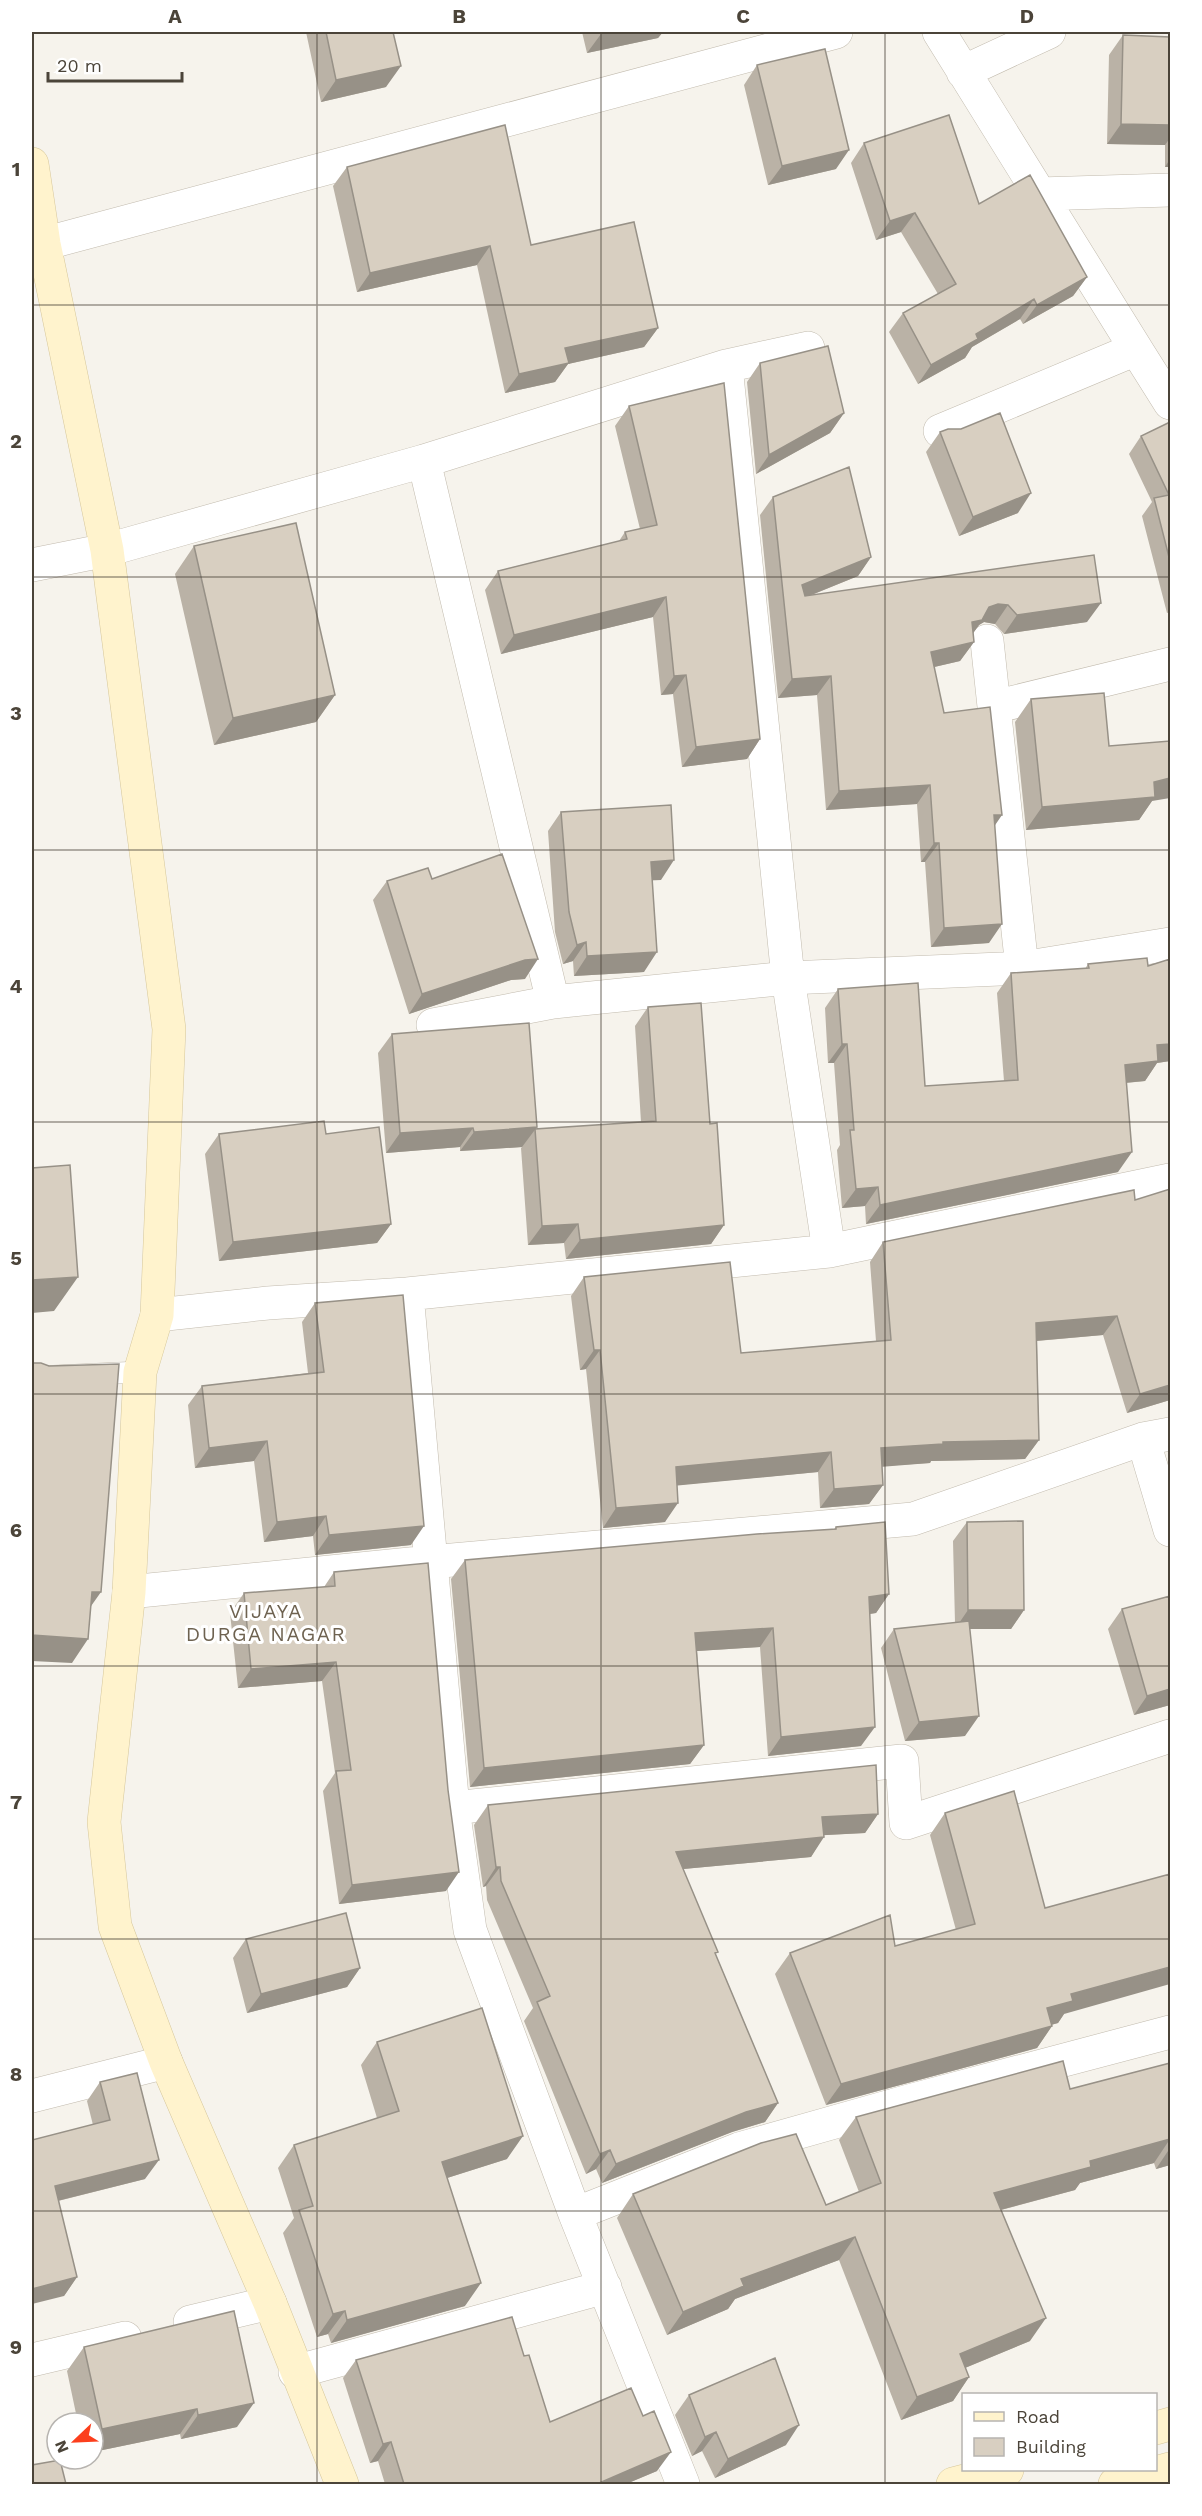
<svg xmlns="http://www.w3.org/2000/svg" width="1202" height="2516" font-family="'Work Sans',sans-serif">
<rect width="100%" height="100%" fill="#f6f3ec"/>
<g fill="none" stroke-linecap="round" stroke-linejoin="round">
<defs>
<path id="lane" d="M32 1377 140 1372"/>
<path id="street" d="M939 32 1136 349
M963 72 1049 32
M1039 194 1170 190
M32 247 836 32
M940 431 1136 349 1170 403
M424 461 726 366 808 348
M32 565 107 550 424 461 553 1002
M987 641 1022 968
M994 707 1170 664
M433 1025 553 1002 788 978 1022 968 1170 944
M829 1251 1170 1180
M407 1294 453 1808 470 1930 575 2214 683 2484
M157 1315 268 1303 407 1294 829 1251 788 978 726 366
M1143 1439 1170 1530
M129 1592 430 1562 913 1519 1143 1439 1170 1434
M453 1808 902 1761 906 1823 1170 1736
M32 2096 166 2062
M575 2214 739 2149 909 2101 1170 2032
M190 2322 270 2303
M32 2360 125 2338
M295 2372 605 2287"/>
<path id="secondary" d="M32 164 44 244 107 550 169 1029 157 1315 140 1372 129 1592 104 1822 115 1926 166 2062 270 2303 342 2484
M1156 2428 1170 2424
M953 2484 1007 2470
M1115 2484 1170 2469"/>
</defs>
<!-- lane casing -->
<use href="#lane" stroke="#c2bbae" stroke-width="22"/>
<!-- street casing -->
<use href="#street" stroke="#c2bbae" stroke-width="34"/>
<!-- secondary casing -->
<use href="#secondary" stroke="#d6c79b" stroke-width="34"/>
<!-- lane -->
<use href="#lane" stroke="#fff" stroke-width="21"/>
<!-- street -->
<use href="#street" stroke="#fff" stroke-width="33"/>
<!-- secondary -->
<use href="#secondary" stroke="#fff3cd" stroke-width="33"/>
</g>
<!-- wall -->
<path fill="#bab2a6" d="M306 32H393L386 87 321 102Z
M582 32H663L658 38 587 53Z
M1123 35 1170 37V167H1165V145L1107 144 1109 55Z
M757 65 836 169 768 185 744 85Z
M864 143 979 204 1087 277 1073 296 1023 324 1020 319 972 347 965 358 918 384 889 332 903 313 938 294 901 232 876 240 851 163Z
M347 167 531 245 658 328 644 347 568 364 555 382 505 393 477 265 357 292 333 186Z
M760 363 844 413 830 433 756 474 747 382Z
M629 406 760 739 747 759 682 767 673 694 661 695 653 617 501 654 485 590 498 571 619 541 625 532 640 529 615 426Z
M1170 422V612L1167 613 1142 516 1152 502 1129 454 1141 436Z
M961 429 1018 513 959 536 926 452 940 432Z
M773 497 871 557 858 576 809 596 1094 555 1087 622 1004 634 995 624 984 622 979 625 973 633 974 642 960 661 934 667 944 713 994 826 989 943 931 947 925 862H921L917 804 826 810 817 695 778 698 760 515Z
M194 546 335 695 316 722 214 745 175 574Z
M1031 699 1152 801 1139 820 1026 830 1015 722Z
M561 812 661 880H652L644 972 574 976 573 961 563 964 555 932 548 831Z
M432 879 525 979 511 980 409 1014 373 900 387 881Z
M1170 959V1061L1157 1063 1145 1081 1126 1083 1118 1172 866 1224 865 1206 842 1208 837 1150 840 1145 834 1063H828L825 1008 838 989 925 1086 1004 1081 997 993 1011 973 1085 969 1088 964 1148 966Z
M648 1007 710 1124 724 1225 711 1244 566 1259 564 1243 528 1245 521 1148 522 1147 460 1151V1147L386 1153 378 1053 392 1034 537 1127 536 1129 641 1122 635 1026Z
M219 1134H326L391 1224 377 1243 219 1261 205 1154Z
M1135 1200 1170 1400 1127 1413 1103 1335 1037 1341 1039 1440 1025 1459 931 1461 930 1463 882 1466 883 1485 869 1504 820 1508 818 1472 677 1485 665 1522 603 1528 586 1369 580 1370 571 1296 584 1277 741 1353 876 1341 870 1262 883 1242Z
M315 1303 411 1545 315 1555 313 1536 264 1542 254 1461 195 1468 188 1405 202 1386 308 1373 302 1322Z
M967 1522 1024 1610 1011 1629H970L965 1736 905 1741 881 1648 894 1629 955 1623 953 1541Z
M836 1527 889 1594 876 1613 870 1614 861 1746 768 1756 760 1647 697 1651 704 1745 690 1764 470 1787 451 1579 465 1560 834 1529Z
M334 1572 446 1891 339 1904 323 1791 335 1773 322 1681 238 1688 230 1613 244 1593 324 1587Z
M1170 1596V1705L1134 1715 1108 1629 1122 1609Z
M488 1805 878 1814 865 1833 824 1835 811 1857 683 1869 716 1955 778 2103 765 2122 732 2132 602 2183 596 2169 586 2174 524 2021 533 2008 487 1900 486 1886 483 1887 474 1825Z
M945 1813 1064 2014 1058 2023 1051 2025 1052 2026 1037 2048 826 2105 775 1974 790 1953 895 1946 956 1930 930 1835Z
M246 1939 360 1968 347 1987 247 2013 233 1958Z
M377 2042 507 2159 447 2178 465 2306 331 2343 328 2334 317 2337 283 2233 294 2218 278 2168 294 2145 377 2118 361 2065Z
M1170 2063V2165L1156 2169 1154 2163 1080 2183 1075 2190 1001 2210 1030 2341 965 2368 969 2377 953 2401 901 2420 839 2260 735 2299 728 2309 667 2335 617 2218 633 2194 826 2205 859 2192 839 2140 856 2117 1070 2089Z
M100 2082 145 2179 58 2201 77 2277 64 2296 32 2140 93 2125 87 2101Z
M84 2347 237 2427 181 2439 180 2434 93 2452V2423H78L67 2371Z
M524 2356 550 2422 657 2471 626 2484H385L378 2461 370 2463 343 2378 356 2360Z
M689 2395 786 2445 715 2478 702 2451 692 2456 675 2415Z"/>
<!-- shaded-wall -->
<path fill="#979187" d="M613 32H663L658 38 587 53 601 34Z
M401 66 386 87 321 102 336 80Z
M1121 124 1170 125V138L1165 145 1107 144Z
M849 150 836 169 768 185 782 166Z
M1170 159V167H1165Z
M915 213 901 232 876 240 890 221Z
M490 246 477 265 357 292 370 273Z
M1087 277 1073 296 1023 324 1037 305Z
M1034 299 1020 319 972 347 965 358 918 384 931 365 976 334Z
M658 328 644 347 568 364 555 382 505 393 519 374 565 348Z
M844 413 830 433 756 474 769 455Z
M1031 493 1018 513 959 536 973 517Z
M871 557 858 576 789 604 802 585Z
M666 597 653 617 501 654 514 635Z
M1101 603 1087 622 1004 634 1017 615Z
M998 604 1008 605 995 624 984 622 979 625 969 639 972 622 989 607Z
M974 642 960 661 917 671 931 652Z
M686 675 673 694 661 695 674 676Z
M831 676 817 695 778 698 792 679Z
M335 695 316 722 214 745 233 718Z
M760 739 747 759 682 767 696 747Z
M1170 778V798L1152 801 1139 820 1026 830 1042 807Z
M930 785 917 804 826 810 839 791Z
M994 815H1002L989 834Z
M934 843H939L925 862H921Z
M674 860 661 880 637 881 651 862Z
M1002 924 989 943 931 947 944 928Z
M586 942 573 961 563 964 577 945Z
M657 952 644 972 574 976 587 956Z
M538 959 525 979 511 980 409 1014 422 994 525 960Z
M842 1044H847L834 1063H828Z
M1170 1044V1061L1157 1063 1145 1081 1112 1084 1125 1065 1157 1045Z
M537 1127 522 1147 460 1151 474 1132Z
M473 1128 460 1147 386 1153 400 1133Z
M1132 1152 1118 1172 866 1224 880 1205Z
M878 1187 865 1206 842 1208 856 1189Z
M391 1224 377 1243 219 1261 233 1242Z
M578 1224 564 1243 528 1245 542 1226Z
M724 1225 711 1244 566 1259 580 1240Z
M78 1277 54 1311 32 1313V1280Z
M1117 1316 1103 1335 1023 1342 1036 1323Z
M594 1350H600L586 1369 580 1370Z
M1170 1385V1400L1127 1413 1140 1394Z
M1039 1440 1025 1459 931 1461 930 1463 867 1468 881 1448 943 1442Z
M267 1441 254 1461 195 1468 209 1448Z
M831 1452 818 1472 662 1487 676 1467Z
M883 1485 869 1504 820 1508 834 1489Z
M678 1503 665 1522 603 1528 616 1508Z
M326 1516 313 1536 264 1542 277 1522Z
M424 1526 411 1545 315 1555 329 1535Z
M92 1592H101L84 1616Z
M889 1594 876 1613 855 1616 869 1597Z
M968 1610H1024L1011 1629H955Z
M773 1628 760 1647 682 1652 695 1633Z
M32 1635 88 1639 72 1663 32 1661Z
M336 1662 322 1681 238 1688 251 1669Z
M1170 1689V1705L1134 1715 1147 1696Z
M979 1716 965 1736 905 1741 919 1722Z
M875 1727 861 1746 768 1756 781 1737Z
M704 1745 690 1764 470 1787 484 1768Z
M878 1814 865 1833 808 1836 822 1817Z
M824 1837 811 1857 662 1871 676 1852Z
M496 1867H500L486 1886 483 1887Z
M459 1872 446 1891 339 1904 352 1885Z
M1170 1967V1984L1064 2014 1058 2023 1032 2030 1047 2008 1071 1994Z
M360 1968 347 1987 247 2013 261 1994Z
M1052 2026 1037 2048 826 2105 841 2084Z
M778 2103 765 2122 732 2132 602 2183 616 2164 746 2112Z
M523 2136 507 2159 425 2185 442 2162Z
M1170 2139 1154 2163 1080 2183 1075 2190 978 2216 994 2193 1090 2161Z
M1170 2148V2165L1156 2169Z
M610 2150 596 2169 586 2174 600 2154Z
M159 2160 145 2179 41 2205 55 2186Z
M855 2237 839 2260 735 2299 728 2309 667 2335 683 2312 741 2279Z
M77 2277 64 2296 32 2304V2289Z
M481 2283 465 2306 331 2343 347 2320Z
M345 2311 328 2334 317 2337 333 2314Z
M1046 2318 1030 2341 943 2377 960 2354Z
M969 2377 953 2401 901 2420 917 2397Z
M254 2403 237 2427 181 2439 198 2415Z
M197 2409 180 2434 93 2452V2442L102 2429Z
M799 2425 786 2445 715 2478 728 2459Z
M716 2432 702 2451 692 2456 705 2437Z
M391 2442 378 2461 370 2463 383 2444Z
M671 2452 657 2471 626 2484H597Z"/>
<!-- building -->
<path fill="#d8cfc1" stroke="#979187" stroke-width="1.5" d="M326 32H393L401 66 336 80Z
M600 32H613L601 34Z
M1123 35 1170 37V125L1121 124Z
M825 49 849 150 782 166 757 65Z
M949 115 979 204 1030 175 1087 277 1037 305 1034 299 976 334 978 339 931 365 903 313 956 284 915 213 890 221 864 143Z
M505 125 531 245 634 222 658 328 565 348 569 363 519 374 490 246 370 273 347 167Z
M828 346 844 413 769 455 760 363Z
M724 383 760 739 696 747 686 675 674 676 666 597 514 635 498 571 627 539 625 532 657 525 629 406Z
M1000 413 1031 493 973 517 940 432 948 429H961Z
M1170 422V561L1154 498 1169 495 1141 436Z
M849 467 871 557 802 585 805 596 1094 555 1101 603 1017 615 1008 605 998 604 989 607 982 620 972 622 974 642 931 652 944 713 990 707 1002 815H994L1002 924 944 928 939 843H934L930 785 839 791 831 676 792 679 773 497Z
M296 523 335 695 233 718 194 546Z
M1104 693 1109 746 1170 741V778L1154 782 1155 797 1042 807 1031 699Z
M671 805 674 860 651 862 657 952 587 956 586 942 577 945 569 912 561 812Z
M502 854 538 959 525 960 422 994 387 881 428 868 432 879Z
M1147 958 1148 966 1170 959V1044L1157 1045 1158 1061 1125 1065 1132 1152 880 1205 878 1187 856 1189 850 1130H854L847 1044H842L838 989 918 983 925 1086 1018 1080 1011 973 1089 968 1088 964Z
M701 1003 710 1124 717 1123 724 1225 580 1240 578 1224 542 1226 535 1129 656 1121 648 1007Z
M529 1023 537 1127 474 1132 473 1128 400 1133 392 1034Z
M324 1121 326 1134 379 1127 391 1224 233 1242 219 1134Z
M70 1165 78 1277 32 1280V1168Z
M1170 1189V1385L1140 1394 1117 1316 1036 1323 1039 1440 943 1442V1444L881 1448 883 1485 834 1489 831 1452 676 1467 678 1503 616 1508 600 1350H594L584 1277 730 1262 741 1353 891 1340 883 1242 1134 1190 1135 1200Z
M403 1295 424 1526 329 1535 326 1516 277 1522 267 1441 209 1448 202 1386 324 1372 315 1303Z
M32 1363H41L49 1366 119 1364 101 1592H92L88 1639 32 1635Z
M1023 1521 1024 1610H968L967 1522Z
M885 1522 889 1594 869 1597 875 1727 781 1737 773 1628 695 1633 704 1745 484 1768 465 1560 757 1534 836 1529V1527Z
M428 1563 448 1790 459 1872 352 1885 336 1771 351 1770 336 1662 251 1669 244 1593 335 1586 334 1572Z
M1170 1596V1689L1147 1696 1122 1609Z
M969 1621 979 1716 919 1722 894 1629Z
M876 1765 878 1814 822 1817 824 1837 676 1852 718 1952 715 1953 778 2103 746 2112 616 2164 610 2150 600 2154 537 2002 550 1996 501 1881 500 1867H496L488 1805Z
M1014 1791 1045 1908 1170 1874V1967L1071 1994 1073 2001 1047 2008 1052 2026 841 2084 790 1953 890 1915 895 1946 975 1924 945 1813Z
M346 1913 360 1968 261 1994 246 1939Z
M482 2008 523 2136 442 2162 481 2283 347 2320 345 2311 333 2314 299 2210 313 2206 294 2145 399 2111 377 2042Z
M1063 2061 1070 2089 1170 2063V2140V2139L1090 2161 1091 2167 994 2193 1046 2318 960 2354 969 2377 917 2397 855 2237 741 2279 744 2286 683 2312 633 2194 761 2143 796 2134 826 2205 881 2183 856 2117Z
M137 2073 159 2160 55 2186 77 2277 32 2289V2140L110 2120 100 2082Z
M234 2311 254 2403 198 2415 197 2409 102 2429 84 2347Z
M512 2317 524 2356 529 2355 550 2422 631 2388 643 2416 654 2411 671 2452 597 2484H404L391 2442 383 2444 356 2360Z
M775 2358 799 2425 728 2459 716 2432 705 2437 689 2395Z
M60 2460 66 2484H32V2465Z"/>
<!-- grid -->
<path fill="none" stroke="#4b4439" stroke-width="1.5" stroke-opacity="0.55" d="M317 32V2484M601 32V2484M885 32V2484M32 305H1170M32 577H1170M32 850H1170M32 1122H1170M32 1394H1170M32 1666H1170M32 1939H1170M32 2211H1170"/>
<g text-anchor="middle" stroke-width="6" stroke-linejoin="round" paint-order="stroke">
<!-- neighbourhood labels -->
<g font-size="20" letter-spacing="1.5" fill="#6e6250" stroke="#fff">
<text x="266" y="1618">VIJAYA<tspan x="266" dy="23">DURGA NAGAR</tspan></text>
</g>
</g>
<!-- border -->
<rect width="1202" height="2516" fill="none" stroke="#ffffff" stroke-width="66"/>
<!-- legend -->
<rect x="962" y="2393" width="195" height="78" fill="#ffffff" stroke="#b7b4b0" stroke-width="1.5"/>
<rect x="974" y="2412" width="30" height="9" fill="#fff3cd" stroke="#b7b4b0" stroke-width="1.5"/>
<text x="1016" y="2423" font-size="18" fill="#4b4439">Road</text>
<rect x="974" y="2438" width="30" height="18" fill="#d8cfc1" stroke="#b7b4b0" stroke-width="1.5"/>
<text x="1016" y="2453" font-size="18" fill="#4b4439">Building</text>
<!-- north arrow -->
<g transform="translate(75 2441) rotate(247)"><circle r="28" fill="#ffffff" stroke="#b7b4b0" stroke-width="1.5"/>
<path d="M0-4.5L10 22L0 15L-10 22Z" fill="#fc3f1d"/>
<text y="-9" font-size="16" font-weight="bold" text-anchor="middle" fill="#4b4439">N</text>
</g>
<!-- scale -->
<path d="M48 72v9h134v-9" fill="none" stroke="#4b4439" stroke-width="3"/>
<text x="57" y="72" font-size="18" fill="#4b4439" stroke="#ffffff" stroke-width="4.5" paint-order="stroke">20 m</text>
<rect x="33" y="33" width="1136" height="2450" fill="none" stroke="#4b4439" stroke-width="2"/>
<g font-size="20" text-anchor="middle" font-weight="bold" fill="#4b4439">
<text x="175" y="23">A</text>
<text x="459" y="23">B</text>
<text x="743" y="23">C</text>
<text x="1027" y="23">D</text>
<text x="16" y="176">1</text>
<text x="16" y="448">2</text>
<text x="16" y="720">3</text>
<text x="16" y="993">4</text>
<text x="16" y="1265">5</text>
<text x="16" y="1537">6</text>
<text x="16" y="1809">7</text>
<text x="16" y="2081">8</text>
<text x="16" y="2354">9</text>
</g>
</svg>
